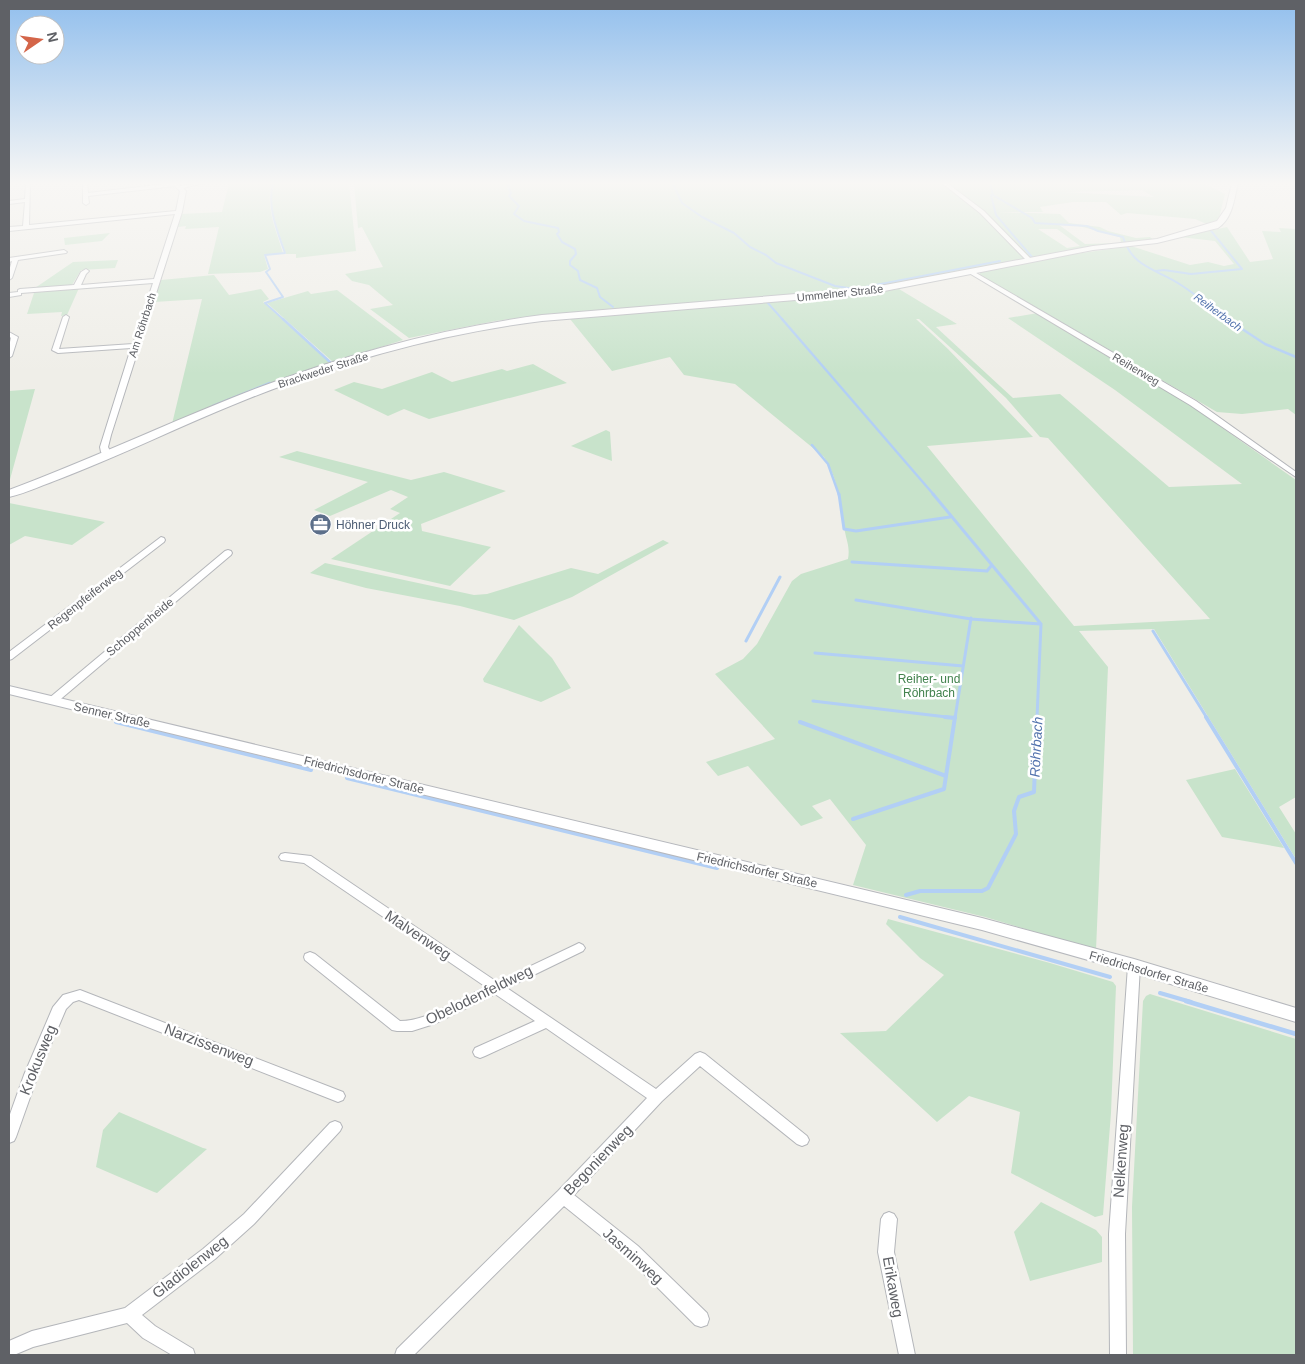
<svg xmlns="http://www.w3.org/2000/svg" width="1305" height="1364" font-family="Arial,sans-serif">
<rect width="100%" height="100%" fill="#efeee8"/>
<!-- green -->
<path fill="#c8e3cb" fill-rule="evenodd" d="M229 183H272C265 207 276 230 283 253L264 255 268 269 260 272 208 274 219 227 185 229 186 226 178 227 181 214 222 212Z
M273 183H349L356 251 296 258V254H286C279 231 266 207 273 183Z
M354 183H1204L1225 194 1218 222 1209 225 1195 219 1127 213 1121 215 1106 202H1073L1040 207 1043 212H998L1060 214 1069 223 1100 227 1108 231 1136 238 1150 237 1154 240 1072 251 1075 254 1131 246 1190 265 1208 262 1224 266 1234 264 1215 241 1180 237 1227 227 1250 262 1273 259 1262 231 1281 232 1279 228 1296 229V415L1288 409 1242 414 1217 412 980 275V273L974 269 881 287 885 291 899 289 957 324 936 327 1013 398 1060 394 1169 487 1242 484 1115 390 1008 318 1038 313 1187 403 1296 480V797L1279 807 1296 834V859L1154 629 1079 631 1108 667 1096 950 985 917 853 885 866 845 830 799 812 806 823 818 801 826 748 766 718 776 706 762 775 739 715 674 743 659 757 644 792 581 801 574 848 559C850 548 847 542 845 532 839 505 840 481 824 457L735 384 684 375 670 357 612 371 570 319H560L556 313 495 321 409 338 370 309 393 305 369 285 352 281 345 274 383 267 362 227 358 228ZM1142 190 1154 197 1064 192ZM1058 224C1080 224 1099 232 1120 237L1121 243 1085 244ZM1038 229H1057L1080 246 1067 248ZM916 319H919L1006 398 1040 437 1048 438 1210 619 1074 626 927 446 1033 437 948 349Z
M110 233 102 241 65 245 64 238Z
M118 260 115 268 81 270 72 285 35 288 73 262Z
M214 275 229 295 261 289 269 299 263 302 331 363 252 389 172 424 202 299 154 302 161 280Z
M79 288 67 315 61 316 62 312 27 314 35 290Z
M337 290 403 340 333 362 267 303 308 291 311 294Z
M533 364 567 383 429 419 404 409 388 416 334 390 354 382 382 389 432 372 452 382 502 369 507 371Z
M35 389 9 483V391Z
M606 430 610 432 612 461 571 446Z
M297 451 411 480 444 472 506 491 421 524 422 531 491 547 450 586 331 559 400 513 390 509 408 497 391 490 330 516 314 510 368 482 279 457Z
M9 503 105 522 72 545 25 536 9 545Z
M663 540 669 543 572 597 514 620 460 606 366 588 310 573 325 563 474 595 487 594 571 568 598 574Z
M519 625 552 658 571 688 541 702 484 682 483 679Z
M1235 769 1284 848 1222 837 1186 780Z
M888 919 1050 963 1113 982 1116 986 1111 1113 1103 1215 1095 1217 1011 1173 1020 1112 969 1096 937 1122 840 1033 886 1031 944 975 920 958 886 924Z
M1150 994 1296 1039V1355H1133L1132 1207 1143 1001 1146 996Z
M119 1112 203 1148 207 1149 157 1193 154 1192 96 1167 103 1130Z
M1041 1202 1096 1230 1102 1237V1262L1030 1281 1014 1232Z"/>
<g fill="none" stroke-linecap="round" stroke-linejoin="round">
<!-- stream-far4 -->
<path stroke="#b2cff5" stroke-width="2" d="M273 183C267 208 277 230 285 253L265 255 270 269 266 272 283 297 265 303 284 320
M510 183 508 187 511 193 509 196 519 206 514 214 524 221 558 228 559 232 557 234 562 242 575 249 576 254 570 261V265L578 271 580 280 597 288 600 297 613 307
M670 183 673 184 682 203 702 217 734 233 750 247 766 255 776 263 835 286 855 289 1000 261
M990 183 993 195 1032 218 1035 223 1087 226 1098 231 1123 237C1133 269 1158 269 1181 285 1198 296 1213 309 1229 320
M993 195H991L996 215 1032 257
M1155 271 1164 270 1191 274 1242 269 1208 227
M767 302 783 320"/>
<!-- stream-far3 -->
<path stroke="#b2cff5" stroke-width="2.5" d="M283 319 331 363
M782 319 934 495
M1227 319 1265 344 1296 357
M213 406 270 383
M812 445 828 464 839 495"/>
<!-- stream-far2 -->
<path stroke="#b2cff5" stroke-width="3" d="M839 494 844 529 856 531 950 517
M933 494 1041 624
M852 562 987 571 991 566
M856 600 971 619 1040 624
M1153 631 1207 718
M746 641 780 577
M815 653 963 666
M813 701 955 718
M955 718 971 618
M1037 718 1041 624"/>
<!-- stream-far1 -->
<path stroke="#b2cff5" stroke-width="4" d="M945 717 955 718
M1206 717 1296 863
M116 722 311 770
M800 722 946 776
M347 778 717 868
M853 819 944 789 955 717
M906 895 920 891H982L988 888 1016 834 1014 811 1019 797 1034 792 1037 717
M900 917 1110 977
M1160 993 1191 1002"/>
<!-- stream -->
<path stroke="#b2cff5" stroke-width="4.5" d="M1186 1001 1296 1034"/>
<defs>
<path id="street" d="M26 183H30L29 225 176 211 180 191 175 186 88 196 89 203 86 205 83 203V183H87L88 193 173 183H179L180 186 204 183 183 188 186 191 182 212 111 435 108 447 112 455 111 457H105L101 452 100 447 131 348 58 353 52 350 63 317 66 315 69 317 59 349 133 344 153 283 21 293V295L9 297V293L18 292V290L20 289 74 285 81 272 86 269 89 271 86 274 81 285 154 279 175 214 9 231V227L23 226 25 202 9 204V201L25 199Z
M942 183H947L984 211 1031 259V261H1027L980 213Z
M64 250 67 252 66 253 18 260 12 278 9 280V271L12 261 9 262V258Z
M971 270 1196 401 1296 472V477L1190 405 969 273 968 272Z
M9 332 18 337 12 356 9 358V346L11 338 9 336Z
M161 537 164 538 165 540 164 542 12 659 9 660V652Z
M228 550 231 551 232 553 231 555 56 703H48L47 701 48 699 225 551Z
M285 853 311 856 497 982 575 945 579 943 583 945 585 948 583 951 507 988 656 1089 695 1054 700 1052 705 1054 807 1136 809 1140 807 1144 802 1146 797 1144 700 1066 662 1101 574 1195 638 1246 707 1313 709 1319 707 1325 701 1327 695 1325 626 1256 564 1206 414 1355H395L397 1349 558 1191 647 1098 546 1028 485 1056 480 1058 475 1056 473 1052 475 1048 535 1021 495 994 434 1024 412 1031H397L392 1030 305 960 304 957 305 954 310 952 315 954 400 1021C428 1021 460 999 486 987L304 863 281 860 279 857 281 854Z
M1134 961 1139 963 1140 966 1125 1234 1126 1355H1110L1109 1234 1128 966 1129 963Z
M80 990 343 1092 345 1096 343 1100 338 1102 333 1100 79 1000 73 1002 66 1009 38 1075 16 1137 14 1141 9 1143V1117L24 1075 53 1007 63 995Z
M335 1121 340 1123 342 1127 340 1131 254 1224 215 1259 142 1315 155 1326 193 1349 195 1355H172L143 1338 127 1323 33 1347 14 1355H9V1341L32 1331 125 1308 203 1249 244 1214 330 1123Z
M889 1212 894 1214 897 1219 894 1252 915 1355H899L878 1252 881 1219 884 1214Z"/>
<path id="secondary" d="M1232 183H1238C1234 199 1233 218 1218 228L1157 243 1093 250 869 294 542 321C438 334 336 363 240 402 180 426 122 455 62 478 45 484 27 493 9 497V490C84 462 157 428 232 398 331 358 436 329 542 315L869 288 1093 246 1157 239 1217 221 1226 208Z
M9 686 982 918 1134 959 1296 1008V1022L1134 973 982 930 9 694Z"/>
</defs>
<!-- street casing -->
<use href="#street" stroke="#b4b6ba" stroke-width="2"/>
<!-- secondary casing -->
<use href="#secondary" stroke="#b6b8bd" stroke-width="2"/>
<!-- street -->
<use href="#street" fill="#fff" fill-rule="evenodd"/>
<!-- secondary -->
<use href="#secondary" fill="#fff" fill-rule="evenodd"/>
</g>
<!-- sky -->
<linearGradient id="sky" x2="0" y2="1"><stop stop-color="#92bfed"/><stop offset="0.49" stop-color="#f8f7f5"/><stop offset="1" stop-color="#f8f7f5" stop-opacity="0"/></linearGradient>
<rect width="1305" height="374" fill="url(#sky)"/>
<!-- icons -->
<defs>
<symbol id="office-disc" viewBox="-11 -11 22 22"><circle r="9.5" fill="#5c6f8a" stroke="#fff"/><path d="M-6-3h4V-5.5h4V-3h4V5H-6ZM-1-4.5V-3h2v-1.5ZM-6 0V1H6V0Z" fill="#fff"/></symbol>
</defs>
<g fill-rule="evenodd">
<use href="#office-disc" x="308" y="512" width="25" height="25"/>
</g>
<g text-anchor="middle" stroke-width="5" stroke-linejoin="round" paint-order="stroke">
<!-- far-street labels -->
<g font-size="11" fill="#5f6166" stroke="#fff">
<text transform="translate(840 293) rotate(-6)" y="4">Ummelner Straße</text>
<text transform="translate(142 325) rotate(-72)" y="4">Am Röhrbach</text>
<text transform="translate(1136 369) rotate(31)" y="4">Reiherweg</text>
<text transform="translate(323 370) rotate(-18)" y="4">Brackweder Straße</text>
</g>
<!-- far-water labels -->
<g font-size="11" font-style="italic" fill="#5474ae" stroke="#fff">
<text transform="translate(1218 312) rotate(36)" y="4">Reiherbach</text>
</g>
<!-- service labels -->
<g font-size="12" fill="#4e5e75" stroke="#fff" text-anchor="start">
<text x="336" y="529">Höhner Druck</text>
</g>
<!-- street labels -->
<g font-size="12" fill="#5f6166" stroke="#fff">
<text transform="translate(85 599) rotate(-38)" y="4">Regenpfeiferweg</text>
<text transform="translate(140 627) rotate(-40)" y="4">Schoppenheide</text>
<text transform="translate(112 715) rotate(13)" y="4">Senner Straße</text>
<text transform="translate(364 775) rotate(14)" y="4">Friedrichsdorfer Straße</text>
<text transform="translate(757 870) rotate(13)" y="4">Friedrichsdorfer Straße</text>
<text transform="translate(1149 972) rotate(16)" y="4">Friedrichsdorfer Straße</text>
</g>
<!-- park labels -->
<g font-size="12" fill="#42824d" stroke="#fff">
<text x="929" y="683">Reiher- und<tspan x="929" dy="14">Röhrbach</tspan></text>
</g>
<!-- water labels -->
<g font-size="14" font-style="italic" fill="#5474ae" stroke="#fff">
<text transform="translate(1036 747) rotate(-87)" y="5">Röhrbach</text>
</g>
<!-- near-street labels -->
<g font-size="15" fill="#5f6166" stroke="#fff">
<text transform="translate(418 935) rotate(34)" y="5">Malvenweg</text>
<text transform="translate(479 995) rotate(-26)" y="5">Obelodenfeldweg</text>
<text transform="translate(209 1045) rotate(21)" y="5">Narzissenweg</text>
<text transform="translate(38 1060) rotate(-68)" y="5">Krokusweg</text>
<text transform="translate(598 1160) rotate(-46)" y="5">Begonienweg</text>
<text transform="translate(1121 1161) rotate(-86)" y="5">Nelkenweg</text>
<text transform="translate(633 1256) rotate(42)" y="5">Jasminweg</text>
<text transform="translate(190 1267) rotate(-38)" y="5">Gladiolenweg</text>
<text transform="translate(893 1287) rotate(80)" y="5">Erikaweg</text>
</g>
</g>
<!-- border -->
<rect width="1305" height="1364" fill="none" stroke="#5f6166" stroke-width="20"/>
<!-- north arrow -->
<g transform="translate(40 40) rotate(77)"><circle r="24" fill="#ffffff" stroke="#bfc0c2"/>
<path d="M0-4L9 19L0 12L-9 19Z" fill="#d46549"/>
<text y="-8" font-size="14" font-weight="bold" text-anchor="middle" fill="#5f6166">N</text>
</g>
</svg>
